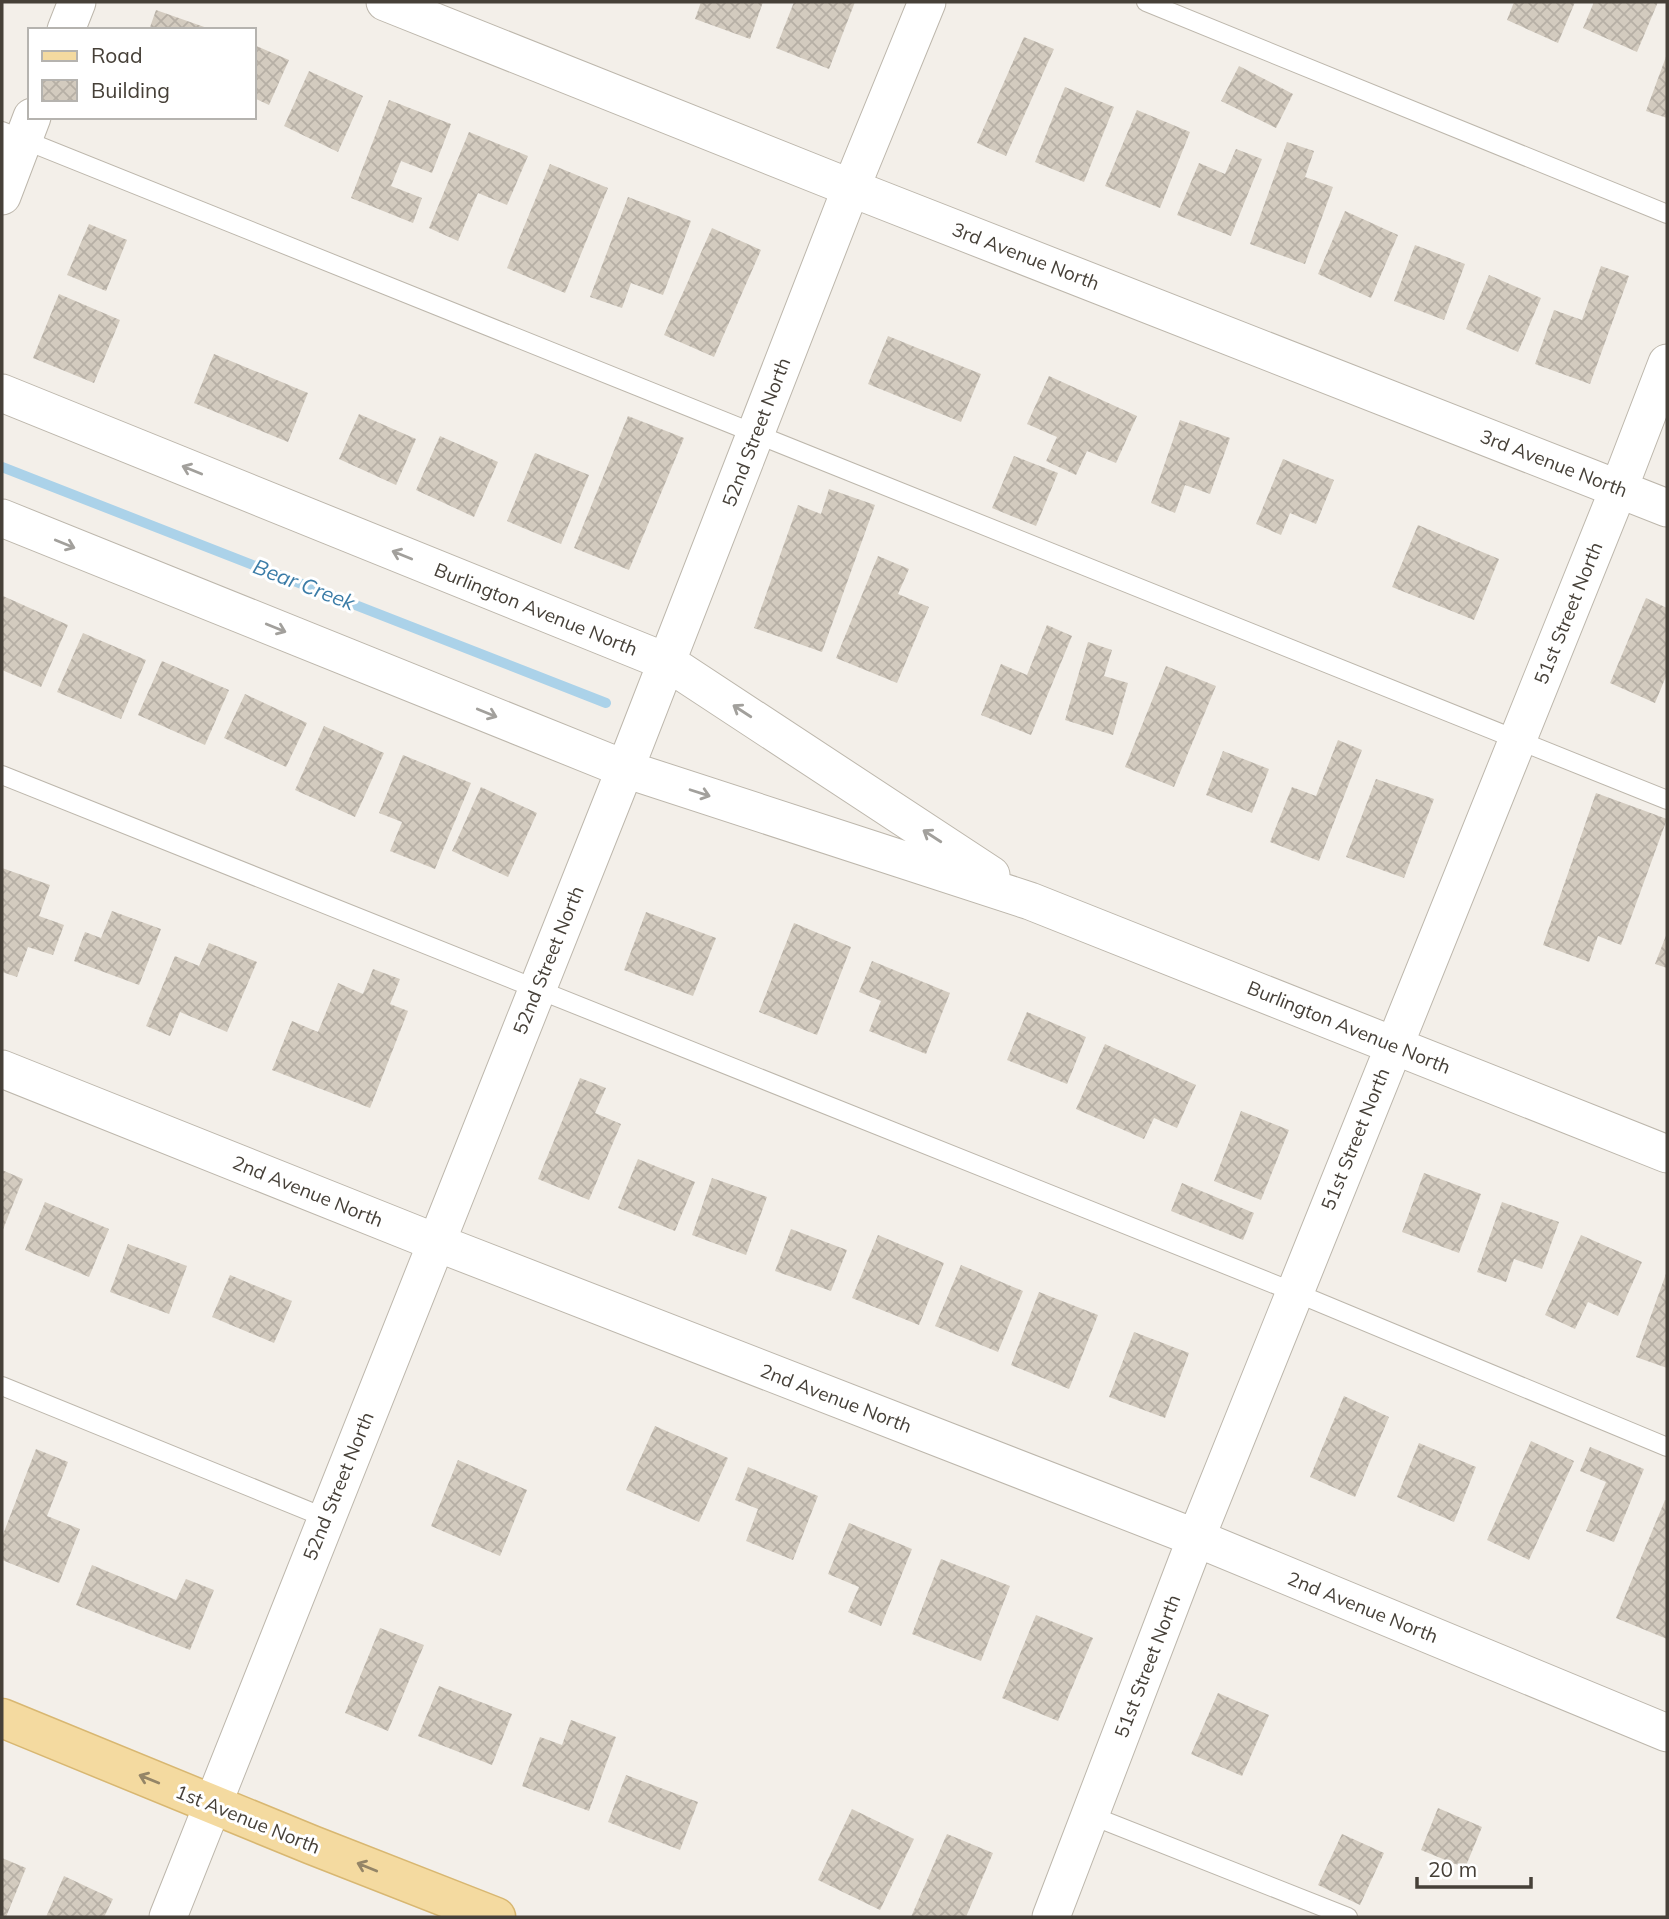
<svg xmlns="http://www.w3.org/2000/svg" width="1669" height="1919" font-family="Mulish,sans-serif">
<defs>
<pattern id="building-cross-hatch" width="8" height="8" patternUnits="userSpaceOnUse" patternTransform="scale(1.75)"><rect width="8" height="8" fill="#d3cbbf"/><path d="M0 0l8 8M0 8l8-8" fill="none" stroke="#b6afa5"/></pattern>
</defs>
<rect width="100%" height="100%" fill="#f3efe9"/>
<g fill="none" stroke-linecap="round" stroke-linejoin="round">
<!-- stream -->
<path stroke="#abd2e9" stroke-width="10" d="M2 467 606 703"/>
</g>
<!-- building -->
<path fill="url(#building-cross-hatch)" d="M701 2H763L750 39 695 19Z
M794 2H855L829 69 776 48Z
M1514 2H1575L1558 43 1507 20Z
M1594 2H1658L1637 52 1583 28Z
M156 10 210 29V30H149Z
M1024 37 1054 49 1006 156 977 143Z
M254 45 289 60 269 105 254 98Z
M1667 54V118L1646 111Z
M1239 66 1293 94 1276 128 1221 101Z
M309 71 363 96 338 152 284 126Z
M1065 87 1114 107 1084 182 1035 162Z
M389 100 451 124 432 173 401 161 391 186 422 198 413 223 351 198Z
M1137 110 1190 132 1160 208 1105 186Z
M469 132 528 156 507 205 478 193 458 241 429 228Z
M1287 142 1314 151 1305 177 1333 187 1305 264 1250 244Z
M1236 149 1262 159 1231 236 1177 215 1199 163 1225 174Z
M550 164 608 188 565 293 507 268Z
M628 197 691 221 663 295 631 283 622 308 590 297Z
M1345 211 1398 235 1371 298 1318 274Z
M89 224 127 240 106 291 67 275Z
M712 228 761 250 714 357 664 335Z
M1415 245 1465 264 1444 320 1394 301Z
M1601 266 1629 276 1590 384 1535 364 1554 310 1582 320Z
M1489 275 1541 298 1518 352 1466 329Z
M59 294 120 320 94 383 33 358Z
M888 336 981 374 961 422 868 384Z
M214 354 308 393 288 442 194 403Z
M1049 376 1137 416 1116 463 1087 451 1076 475 1046 461 1057 437 1027 424Z
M359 414 416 439 396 485 339 459Z
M628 416 684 438 629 570 574 548Z
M1180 420 1230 438 1210 494 1185 485 1175 513 1151 503Z
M440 436 498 462 474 517 416 490Z
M535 453 589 475 561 544 507 521Z
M1014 456 1058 473 1036 526 992 508Z
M1283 459 1334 480 1316 524 1290 513 1281 535 1256 524Z
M829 489 875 505 822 652 754 628 798 505 821 514Z
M1418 525 1499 559 1474 620 1392 587Z
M878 556 909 569 898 594 929 607 897 683 836 658Z
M3 596 68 625 41 687 2 670Z
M1646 598 1667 608V674L1655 703 1610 683Z
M1047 625 1072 636 1031 735 981 715 1001 664 1027 675Z
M83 633 146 660 121 719 57 692Z
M1088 642 1112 650 1104 676 1128 683 1113 735 1065 720Z
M162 661 229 690 205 745 138 715Z
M1166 666 1216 686 1174 787 1125 767Z
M245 694 307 723 286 767 224 738Z
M324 726 384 753 355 817 295 790Z
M1338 740 1362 750 1319 861 1270 842 1292 787 1316 796Z
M1223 751 1269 769 1252 813 1206 795Z
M403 755 471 783 435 869 390 851 402 822 379 813Z
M1376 779 1434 799 1404 878 1346 857Z
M481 787 537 813 508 877 452 851Z
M1596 793 1667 819 1621 945 1598 936 1589 962 1543 945Z
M2 868 50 885 39 916 64 925 53 955 28 947 17 977 2 972Z
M112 911 161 929 139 985 74 961 85 932 101 938Z
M646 912 716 938 693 996 624 970Z
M794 923 851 947 817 1035 759 1012Z
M1667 933V968L1655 964Z
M209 943 257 962 227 1032 180 1012 170 1036 146 1026 175 956 199 966Z
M872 961 950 993 926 1054 869 1031 881 1001 859 992Z
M373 969 400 979 390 1004 408 1011 370 1108 272 1070 292 1021 318 1032 338 983 363 994Z
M1027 1012 1086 1037 1067 1084 1007 1060Z
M1105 1044 1196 1085 1177 1128 1154 1118 1144 1139 1076 1109Z
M580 1078 606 1088 595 1113 621 1124 589 1200 538 1179Z
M1241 1111 1289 1130 1261 1200 1214 1181Z
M638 1159 695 1182 675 1231 618 1208Z
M2 1170 23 1179 2 1232Z
M1424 1173 1481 1194 1459 1253 1402 1232Z
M712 1178 767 1197 746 1255 692 1235Z
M1182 1183 1254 1213 1243 1240 1171 1211Z
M45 1202 109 1229 89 1277 25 1250Z
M1502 1202 1559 1222 1542 1269 1514 1259 1506 1282 1477 1272Z
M791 1229 847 1250 831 1291 775 1271Z
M878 1235 944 1263 919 1325 852 1298Z
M1581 1235 1642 1262 1618 1316 1588 1302 1575 1329 1545 1315Z
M128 1244 187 1266 169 1314 110 1292Z
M961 1265 1023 1291 998 1352 935 1326Z
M1667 1271V1368L1636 1357Z
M230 1275 292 1301 274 1343 212 1317Z
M1039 1292 1098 1315 1069 1389 1011 1365Z
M1134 1332 1189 1353 1165 1418 1109 1397Z
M1344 1396 1389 1417 1355 1497 1310 1477Z
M655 1426 728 1458 699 1522 626 1490Z
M1531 1441 1574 1461 1529 1560 1487 1540Z
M1419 1443 1476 1467 1454 1522 1397 1497Z
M1590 1447 1644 1469 1614 1542 1586 1531 1606 1482 1580 1471Z
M36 1449 68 1462 47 1516 80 1529 59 1583 2 1560V1537Z
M458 1460 527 1490 500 1556 431 1526Z
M748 1467 818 1496 793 1560 746 1541 758 1509 735 1500Z
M1665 1500 1667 1501V1639L1616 1618Z
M849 1523 912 1549 881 1626 848 1612 859 1587 828 1574Z
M941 1559 1010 1586 981 1661 912 1634Z
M92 1565 176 1600 186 1579 214 1590 190 1650 76 1605Z
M1036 1615 1093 1638 1058 1721 1002 1698Z
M380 1628 424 1645 388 1731 345 1713Z
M439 1686 512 1714 492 1765 418 1736Z
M1218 1693 1269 1715 1242 1776 1191 1754Z
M571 1720 616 1737 589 1811 522 1786 540 1737 562 1745Z
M626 1775 698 1802 680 1850 608 1822Z
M1438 1808 1482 1827 1465 1868 1421 1850Z
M852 1809 914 1839 880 1910 818 1880Z
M947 1834 993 1853 966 1917H911Z
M1342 1834 1384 1853 1360 1905 1318 1885Z
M2 1858 26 1868 6 1917H2Z
M64 1876 113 1899 104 1917H46Z"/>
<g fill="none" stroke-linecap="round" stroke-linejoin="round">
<defs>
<path id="lane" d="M1146 2 1667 214
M2 131 1667 800
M2 775 1294 1292 1667 1447
M2 1386 326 1518
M1090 1815 1348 1917"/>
<path id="street" d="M385 2 851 188 1667 508
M66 30 77 2
M2 196 32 117
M2 393 667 662 991 875
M2 518 625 769 1030 901 1667 1154
M2 1069 435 1242 1196 1538 1667 1733
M168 1917 625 769 851 188 927 2
M1051 1917 1196 1538 1619 488 1667 363"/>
<path id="primary" d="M2 1718 312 1845 496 1917"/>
</defs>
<!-- lane casing -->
<use href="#lane" stroke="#bdb7ac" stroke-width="20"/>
<!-- street casing -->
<use href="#street" stroke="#bdb7ac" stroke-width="39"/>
<!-- primary casing -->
<use href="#primary" stroke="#d8b771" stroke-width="41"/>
<!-- lane -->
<use href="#lane" stroke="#fff" stroke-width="18"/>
<!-- street -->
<use href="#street" stroke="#fff" stroke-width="37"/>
<!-- primary -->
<use href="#primary" stroke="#f4daa0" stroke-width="38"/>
</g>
<!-- one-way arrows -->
<defs><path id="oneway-shaft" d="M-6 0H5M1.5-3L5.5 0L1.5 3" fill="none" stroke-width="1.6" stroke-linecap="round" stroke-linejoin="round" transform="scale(1.75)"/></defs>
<g stroke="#a2a09c">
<use href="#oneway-shaft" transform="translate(192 470) rotate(-158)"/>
<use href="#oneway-shaft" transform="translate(65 544) rotate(22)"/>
<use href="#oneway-shaft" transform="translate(402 555) rotate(-158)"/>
<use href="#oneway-shaft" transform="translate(276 628) rotate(22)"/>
<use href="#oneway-shaft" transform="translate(742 711) rotate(-147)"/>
<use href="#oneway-shaft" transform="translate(487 713) rotate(22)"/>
<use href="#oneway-shaft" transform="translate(700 793) rotate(18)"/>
<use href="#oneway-shaft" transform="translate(932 836) rotate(-147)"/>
</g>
<g stroke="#948567">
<use href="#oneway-shaft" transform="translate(149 1779) rotate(-158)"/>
<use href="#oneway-shaft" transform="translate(367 1867) rotate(-158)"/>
</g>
<g text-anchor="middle" stroke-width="6" stroke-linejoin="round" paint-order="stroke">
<!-- street labels -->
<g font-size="19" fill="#464038" stroke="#fff">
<text transform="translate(1026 256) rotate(21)" y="7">3rd Avenue North</text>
<text transform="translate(756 432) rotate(-69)" y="7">52nd Street North</text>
<text transform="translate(1554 463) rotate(21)" y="7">3rd Avenue North</text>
<text transform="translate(536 609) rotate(22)" y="7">Burlington Avenue North</text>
<text transform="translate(1568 613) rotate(-68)" y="7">51st Street North</text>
<text transform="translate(548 960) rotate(-68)" y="7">52nd Street North</text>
<text transform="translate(1349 1027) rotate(22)" y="7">Burlington Avenue North</text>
<text transform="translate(1355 1139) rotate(-68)" y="7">51st Street North</text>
<text transform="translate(308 1191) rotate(22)" y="7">2nd Avenue North</text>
<text transform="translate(836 1398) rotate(21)" y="7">2nd Avenue North</text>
<text transform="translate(338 1486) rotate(-68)" y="7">52nd Street North</text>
<text transform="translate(1363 1607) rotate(22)" y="7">2nd Avenue North</text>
<text transform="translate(1147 1666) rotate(-69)" y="7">51st Street North</text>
<text transform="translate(248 1819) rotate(22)" y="7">1st Avenue North</text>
</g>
<!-- water labels -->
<g font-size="21" font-style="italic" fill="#3b7ca7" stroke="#fff">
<text transform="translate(304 585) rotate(21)" y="7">Bear Creek</text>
</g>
</g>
<!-- border -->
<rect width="1669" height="1919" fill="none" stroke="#464038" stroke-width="7"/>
<!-- legend -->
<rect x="28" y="28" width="228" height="91" fill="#ffffff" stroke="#b5b3af" stroke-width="2"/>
<rect x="42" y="51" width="35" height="10" fill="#f4daa0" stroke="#b5b3af" stroke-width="2"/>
<text x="91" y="63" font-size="21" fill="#464038">Road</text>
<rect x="42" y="80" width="35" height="21" fill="url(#building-cross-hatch)" stroke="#b5b3af" stroke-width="2"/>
<text x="91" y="98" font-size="21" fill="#464038">Building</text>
<!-- scale -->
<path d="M1417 1877v10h114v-10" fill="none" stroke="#464038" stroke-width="3.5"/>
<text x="1428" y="1877" font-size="21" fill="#464038" stroke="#ffffff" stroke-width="5" paint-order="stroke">20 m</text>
</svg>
